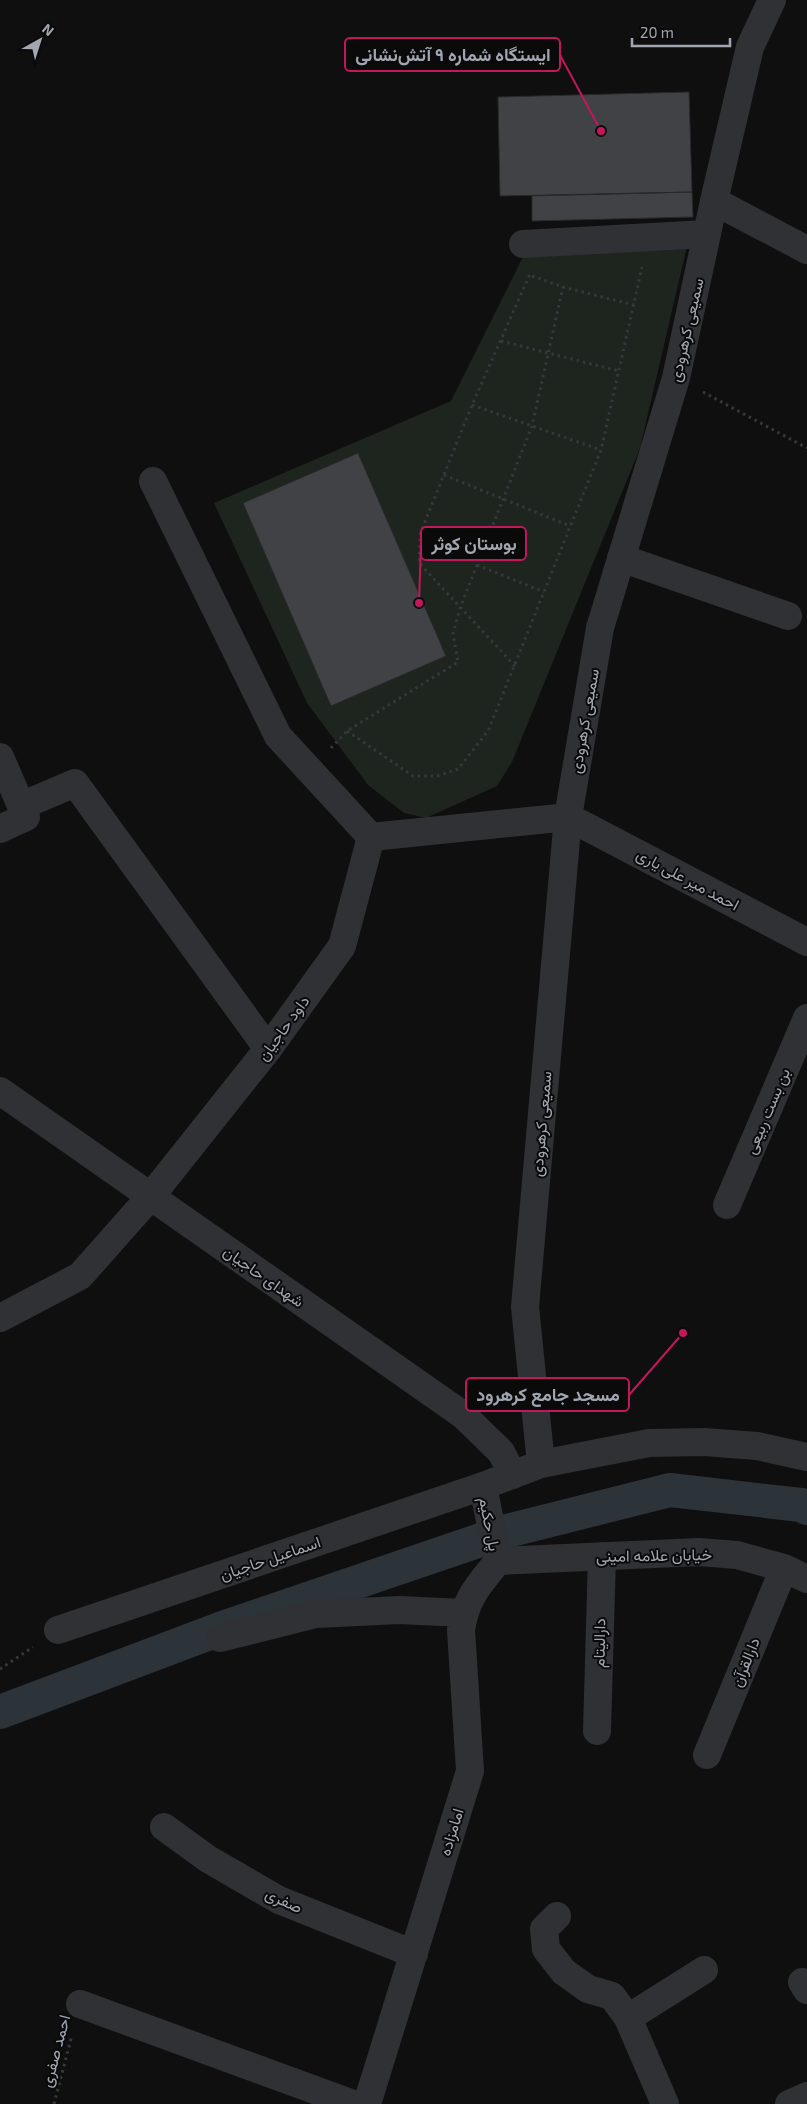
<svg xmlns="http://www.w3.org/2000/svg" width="807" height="2104" font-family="'Exo 2',Vazirmatn,sans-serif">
<rect width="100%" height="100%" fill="#0f0f10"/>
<!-- green -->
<path fill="#1e241e" d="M688 242 640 448 512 762 497 786 426 818 404 813 368 785 307 703 214 503 451 401 523 257Z"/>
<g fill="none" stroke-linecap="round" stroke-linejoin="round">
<!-- canal -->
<path stroke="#2c3339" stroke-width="34" d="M0 1712 228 1626 507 1531 670 1490 801 1505 807 1508"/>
</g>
<!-- building -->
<path fill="#404246" stroke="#29292c" d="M689 92 692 192 500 196 498 97Z
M692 192 693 217 532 221V196Z
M358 453 446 656 331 706 243 503Z"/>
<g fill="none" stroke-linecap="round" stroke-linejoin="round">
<!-- path -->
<path stroke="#36383c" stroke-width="3" stroke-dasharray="2.5 4" stroke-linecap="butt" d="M532 276 563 287 634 305
M501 341 619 371
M703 392 807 448
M472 405 601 450
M444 475 570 526
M477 565 544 592
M515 666 419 563 420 534 472 405 530 274
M347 731 413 776H437L458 769 488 731 601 450 642 267
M331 748 347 731 458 662 453 634 460 608 532 426 563 287
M0 1669 33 1647
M54 2104 72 2035"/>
<!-- minor -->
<path stroke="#303135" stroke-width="28" d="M714 201 807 250
M523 244 707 234
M153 481 278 736 371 837
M621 558 788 616
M0 757 26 817 0 829
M21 806 75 783 268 1049
M371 837 568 817 807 942
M0 1091 463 1415 501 1452 513 1475
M727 1205 807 1018
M0 1318 80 1276 151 1196 268 1049 342 946 371 837
M541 1464 525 1307 568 817 600 628 676 378 714 201 750 47 772 0
M483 1486 498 1561
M498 1561 699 1552 737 1555 784 1568 807 1579
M58 1630 483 1486 541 1464 649 1443 704 1442 757 1446 807 1457
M220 1638 316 1614 399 1610 464 1613
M597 1731 602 1556
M707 1755 784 1568
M164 1827 208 1859 279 1900 414 1954
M557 1916 544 1929 546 1949 564 1972 588 1989 612 1996 628 2018 665 2104
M802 1982 807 1990
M80 2004 353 2104
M628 2018 704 1970
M367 2104 470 1771 461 1630C466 1597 478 1586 498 1561
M789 2104 807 2096"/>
</g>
<g text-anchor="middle" stroke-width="4" stroke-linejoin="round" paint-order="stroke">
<!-- street labels -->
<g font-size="16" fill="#a1a6b0" stroke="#0a0a0b">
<text transform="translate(686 330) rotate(-77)" y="6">سمیعی کرهرودی</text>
<text transform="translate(584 721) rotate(-80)" y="6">سمیعی کرهرودی</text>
<text transform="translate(688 879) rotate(28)" y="6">احمد میر علی یاری</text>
<text transform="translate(283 1028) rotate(-54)" y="6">داود حاجیان</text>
<text transform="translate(767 1111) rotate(-67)" y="6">بن بست ربیعی</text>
<text transform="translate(541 1124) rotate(-85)" y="6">سمیعی کرهرودی</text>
<text transform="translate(264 1276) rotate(35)" y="6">شهدای حاجیان</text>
<text transform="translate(490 1524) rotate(79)" y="6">پل حکیم</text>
<text transform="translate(654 1555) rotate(-1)" y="6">خیابان علامه امینی</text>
<text transform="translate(270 1558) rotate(-19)" y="6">اسماعیل حاجیان</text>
<text transform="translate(599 1643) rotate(-89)" y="6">دارالیتام</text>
<text transform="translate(745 1662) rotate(-68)" y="6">دارالقرآن</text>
<text transform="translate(451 1832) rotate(-73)" y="6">امامزاده</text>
<text transform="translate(284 1900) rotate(25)" y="6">صفری</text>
<text transform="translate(55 2051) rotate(-75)" y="6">احمد صفری</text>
</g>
</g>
<!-- callouts -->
<path fill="none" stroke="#c2185b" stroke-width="2" d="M601 131L560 55M419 603L421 544M683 1333L629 1395"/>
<g fill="#c2185b" stroke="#0a0a0b" stroke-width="2">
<circle cx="601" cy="131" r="5"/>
<circle cx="419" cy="603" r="5"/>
<circle cx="683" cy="1333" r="5"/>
</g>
<g fill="#0a0a0b" stroke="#c2185b" stroke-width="2">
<rect x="345" y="38" width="215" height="33" rx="5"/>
<rect x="421" y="527" width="105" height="33" rx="5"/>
<rect x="466" y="1378" width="163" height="33" rx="5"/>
</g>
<g font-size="18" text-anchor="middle" font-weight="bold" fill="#a1a6b0">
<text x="453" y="61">ایستگاه شماره ۹ آتش‌نشانی</text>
<text x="474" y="550">بوستان کوثر</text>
<text x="548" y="1401">مسجد جامع کرهرود</text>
</g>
<!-- north arrow -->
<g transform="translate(40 40) rotate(39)" stroke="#0a0a0b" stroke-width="4" paint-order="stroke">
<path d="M0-4L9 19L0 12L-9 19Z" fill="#a1a6b0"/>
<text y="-8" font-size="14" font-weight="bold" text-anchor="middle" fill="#a1a6b0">N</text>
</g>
<!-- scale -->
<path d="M632 38v8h98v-8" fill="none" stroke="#a1a6b0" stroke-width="2.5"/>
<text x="640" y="38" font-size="15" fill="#a1a6b0" stroke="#0a0a0b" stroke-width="4" paint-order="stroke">20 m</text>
</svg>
